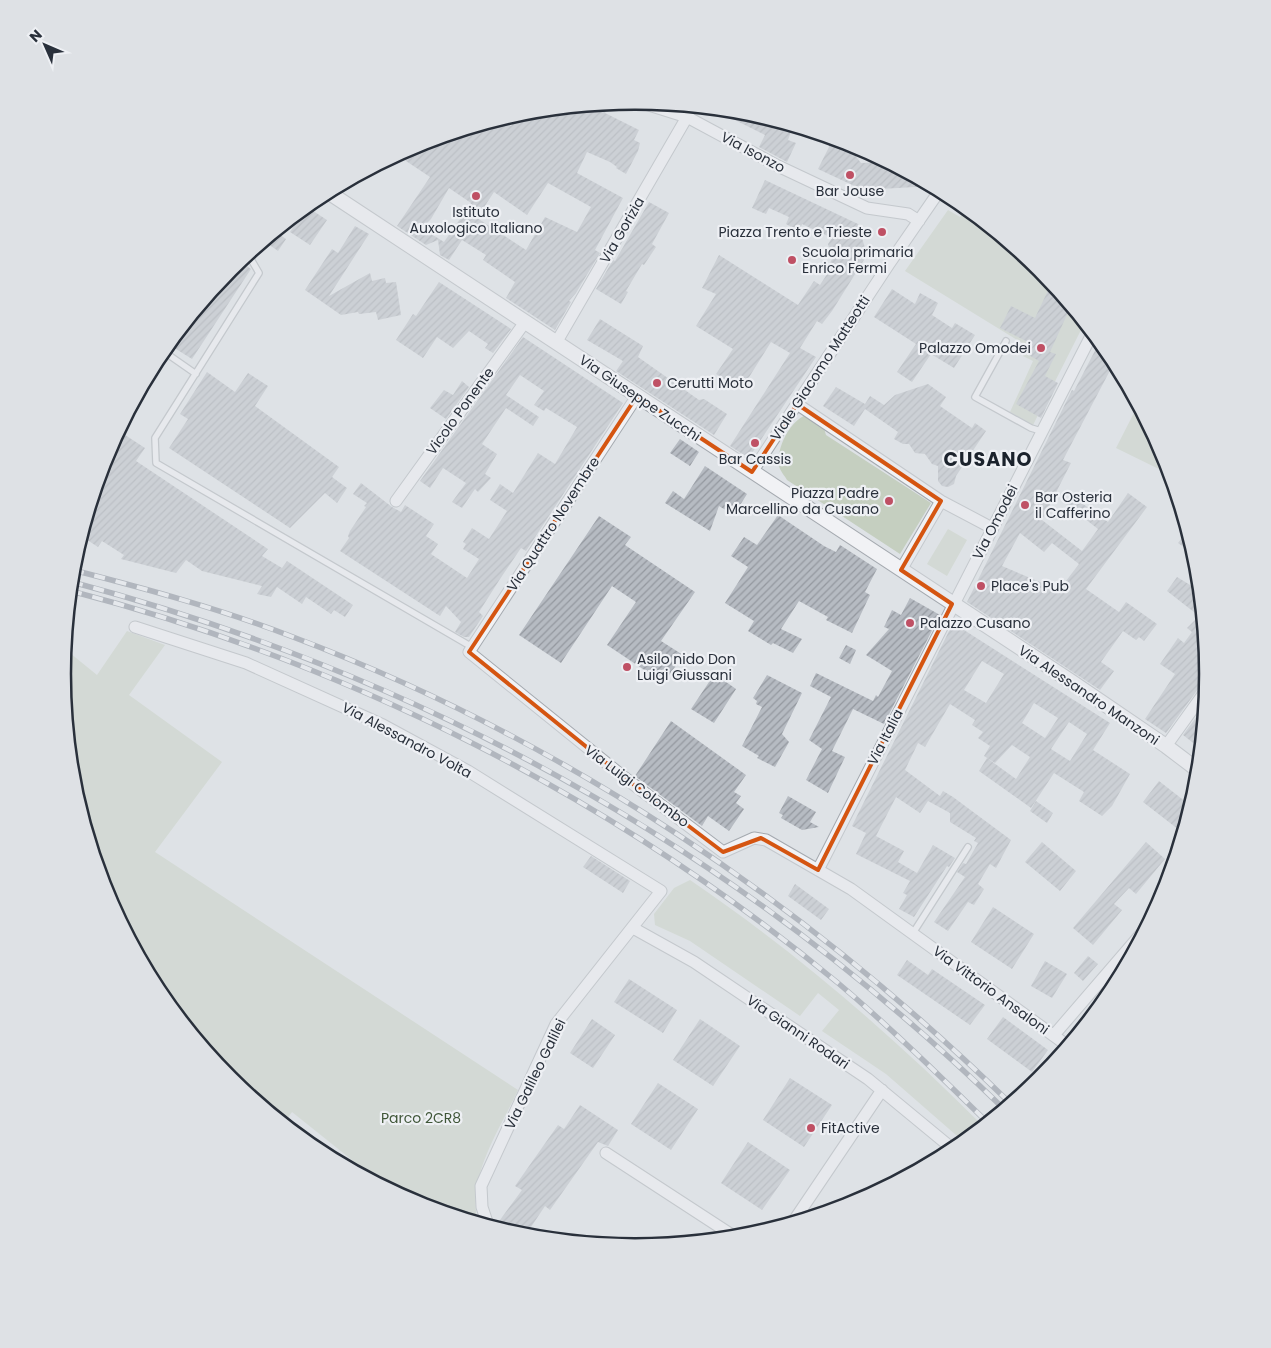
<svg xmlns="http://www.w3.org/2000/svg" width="1271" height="1348" font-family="Poppins,sans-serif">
<defs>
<pattern id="building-hatch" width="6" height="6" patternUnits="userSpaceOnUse" patternTransform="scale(1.25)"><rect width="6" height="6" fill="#b6bbc2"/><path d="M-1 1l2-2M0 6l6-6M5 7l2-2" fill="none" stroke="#94989f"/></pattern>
</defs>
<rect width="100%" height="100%" fill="#dee2e6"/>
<!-- green -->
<path fill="#c5cfc0" d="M966 207 1041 269 1085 322 1033 425 1010 412 1033 361 1023 356 1027 346 905 271 948 210 960 217Z
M1138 405 1165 455 1169 468 1167 473 1116 448Z
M806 415 823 425 826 435 931 503 900 554 787 480C785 476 780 471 779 466 776 448 790 421 806 415Z
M948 529 967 540 947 576 927 564Z
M127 631 165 645 129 695 222 762 155 852 518 1090C500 1129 466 1178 478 1222L416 1203 387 1188 292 1112 284 1123 230 1079 159 992 110 901 114 896 105 890 73 786 63 674 65 649 97 675Z
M690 880C796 952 892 1035 983 1126L964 1142 886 1074 822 1031 839 1010 818 993 800 1016 690 941 655 925 654 914 674 888Z"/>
<!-- building -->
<path fill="url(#building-hatch)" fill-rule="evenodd" d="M610 104 605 113 639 130 634 140 640 143 638 151 626 174 616 168 617 167 610 162 587 152 577 173 623 198 595 250 600 253 576 293 569 301 571 302 555 330 506 298 515 282 483 260 486 255 462 240 449 260 440 255 438 240 426 245 397 226 430 177 397 155 416 145 500 119 511 126 519 114 524 112ZM548 183 591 207 577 232 545 217 526 250 477 218 494 192 527 215ZM449 188 471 203 444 242 422 228 431 219Z
M713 109 748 112 793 126 788 140 796 143 787 162 759 147 765 135Z
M831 137 855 145 854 154 861 163 888 162 932 186 863 190 818 169 829 147Z
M765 180 858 224 867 255 832 311 822 324 817 321 800 348 816 357 752 453 744 455 730 446 790 353 771 342 741 390 716 374 733 349 696 326 716 294 702 288 719 255 798 305 814 281 820 285 833 265 830 263 832 259 828 244 832 238 802 224 799 231 786 224 789 217 769 208 766 214 752 208Z
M649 202 669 213 652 244 656 247 644 265 642 264 626 291 628 292 621 304 596 289 613 260 615 261Z
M307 207 327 220 310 245 290 232Z
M355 226 369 234 329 296 370 273 372 281 385 278 386 283 396 282 401 315 378 320 376 312 359 314 358 312 341 315 305 290 332 249 338 253Z
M276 232 286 239 278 251 264 241Z
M240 261 251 269 192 359 168 344 231 269Z
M439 282 511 329 493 353 485 348 488 344 469 331 453 348 437 337 423 358 396 340 413 314 416 316Z
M1052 282 1071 306 1050 352 1056 354 1045 376 1058 383 1041 418 1016 404 1039 361 1027 354 1032 344 1000 328 1011 306 1035 318Z
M892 289 915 304 920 293 938 303 932 315 952 328 955 323 975 335 954 368 931 354 912 382 897 372 916 344 874 317Z
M600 319 643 346 638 357 699 400 704 399 727 414 714 435 616 371 623 361 587 340Z
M523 337 623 403 526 551 521 548 500 579 479 612 483 616 469 637H464L455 632 461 622 446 606 440 616 340 551 349 538 348 536 350 531 366 507 364 506 367 503 353 494 361 483 392 507 401 512 405 505 434 524 426 536 438 544 431 554 467 578 479 559 463 549 466 544 463 542 472 528 489 539 507 511 490 500 500 484 513 493 538 453 555 464 577 427 546 408 544 411 534 405 544 391 520 375 506 395 539 417 533 426 506 408 482 444 497 454 485 474 491 478 478 492 475 489 462 508 452 502 466 483 443 468 430 488 420 481Z
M1100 341 1115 361 1063 460 1071 463 1042 520 1082 551 1098 529 1066 504 1072 496 1108 522 1128 493 1147 507 1086 589 1119 612 1126 602 1157 624 1144 641 1139 637 1136 640 1123 631 1101 662 1114 671 1100 690 967 602 1072 390 1074 391ZM1020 533 1044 552 1052 543 1079 564 1059 590 1002 566Z
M207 372 235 392 248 373 268 386 255 406 339 467 332 477 347 488 337 503 325 493 290 528 169 448 188 419 180 414Z
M462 381 469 387 446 419 430 408 444 390 453 395Z
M928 384 946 397 940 406 972 428 975 423 986 431 956 476 954 484 948 487 942 486 938 481V466L932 464 925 454 915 453 909 444H903L894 439 898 432 865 409 854 426 823 406 836 387 865 404 870 396 884 405 895 395Z
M119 431 145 448 136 461 268 549 262 556 282 568 287 561 353 605 345 617 334 610 331 614 306 597 302 604 277 587 271 597 257 594 262 586 202 571 186 560 176 573 121 559 124 555 102 541 98 547 81 536 106 454Z
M680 439 699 452 690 466 670 453Z
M705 466 747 494 734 515 719 506 710 531 665 503 673 491 684 499Z
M778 515 824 546 836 552 840 545 877 569 865 592 870 595 852 633 826 620 828 617 799 601 781 629 802 639 793 653 773 643 771 645 748 631 754 621 725 603 748 567 731 556 744 537 757 545Z
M599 516 631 537 625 545 695 592 661 641 683 655 664 683 607 645 636 602 612 586 561 663 519 635Z
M1188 530 1191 540 1195 555 1178 543Z
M1177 577 1200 591 1208 674V682L1201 685 1166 733 1145 719 1175 674 1160 664 1178 638 1184 643 1192 632 1187 628 1199 616 1167 591Z
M910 598 940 615 884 724 853 709 832 751 845 757 828 793 806 780 822 749 809 740 831 697 810 686 816 673 873 701 876 695 878 697 892 671 866 655 889 629 884 627 892 610 901 615Z
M953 623 1110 723 1093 750 1130 774 1112 806 1102 816 1079 801 1084 792 1054 773 1031 808 979 771 987 758 1016 779 1030 757 1012 745 995 763 984 756 990 746 978 738 983 732 972 725 975 720 950 704 925 747 918 743 905 770 940 796 943 791 953 797 1011 840 996 868 990 864 978 884 984 889 974 905 968 902 948 931 934 922 965 877 957 872 963 863 966 864 978 843 974 841 976 838 950 822V813L928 801 920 813 896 797 876 836 904 851 898 862 917 873 933 845 955 858 949 867 947 866 914 917 899 909 907 895 903 893 910 881 856 854 866 833 852 826ZM982 661 1004 674 986 703 964 690ZM1034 703 1058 718 1045 738 1022 723ZM1069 722 1087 734 1070 761 1051 749Z
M846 645 856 650 850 664 839 658Z
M767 675 802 693 782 734 789 742 775 767 757 758 759 756 742 746 762 707 756 704 757 701 753 698Z
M713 676 720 681 722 679 736 689 714 723 691 709Z
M1206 704 1204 718 1201 749 1183 735Z
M671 721 746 775 734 792 741 796 736 803 744 809 729 831 708 816 702 826 635 776Z
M1159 781 1191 806 1183 833 1143 802Z
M788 796 816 812 810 822 819 827 802 830 781 818 783 815 779 813Z
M1036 801 1053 813 1047 823 1030 811Z
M1042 842 1076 871 1060 891 1025 862Z
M1146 842 1165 859 1136 894 1129 888 1114 904 1122 910 1093 945 1073 928Z
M591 856 630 881 623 893 583 867Z
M795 884 829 909 821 920 788 896Z
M993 907 1034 934 1012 969 971 942Z
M1088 956 1098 964 1083 981 1074 973Z
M907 960 928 975 932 969 985 1005 970 1025 897 975Z
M1045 961 1067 974 1052 998 1031 986Z
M629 979 677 1010 663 1033 614 1002Z
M1003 1017 1048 1050 1032 1072 987 1039Z
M592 1019 615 1035 593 1068 570 1053Z
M700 1019 740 1046 713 1086 673 1060Z
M790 1078 832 1105 804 1147 763 1120Z
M658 1083 698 1109 671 1150 631 1124Z
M580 1105 618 1130 608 1146 598 1142 550 1210 545 1206 525 1236 502 1229 500 1220 522 1190 515 1186 558 1125 564 1129Z
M748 1142 790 1170 762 1210 721 1183Z"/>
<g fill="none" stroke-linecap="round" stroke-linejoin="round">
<defs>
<path id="service" d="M245 257 252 261 259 273 155 438 156 463 472 647
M1006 341 975 397 1031 428 1041 431
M163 351 196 374
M913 933 968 847"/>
<path id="minor" d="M636 101 687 117 778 166 867 208 908 214 919 221
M556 343 687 117
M637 396 469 652 625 778 723 852 754 838 766 840 851 889 1068 1046
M797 404 941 501 992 528
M752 472 889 264 940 190
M396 501 525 322
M901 570 941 501
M135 627 246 663 383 725 468 771 661 891 556 1024 481 1186 482 1207 488 1225
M1166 746 1207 689
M818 870 1093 332
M633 928 694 962 868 1079 954 1150
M1054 1035 1147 927
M606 1153 735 1237
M793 1222 882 1090"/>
<path id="tertiary" d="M328 192 1072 682 1166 746 1199 771"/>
</defs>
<!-- service casing -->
<use href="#service" stroke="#a4a9af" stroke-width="8"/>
<!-- minor casing -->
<use href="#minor" stroke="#a4a9af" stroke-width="13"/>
<!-- tertiary casing -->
<use href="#tertiary" stroke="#a4a9af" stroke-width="16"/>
<!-- service -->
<use href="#service" stroke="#f1f2f5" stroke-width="5.5"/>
<!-- minor -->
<use href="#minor" stroke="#f1f2f5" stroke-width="11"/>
<!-- tertiary -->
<use href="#tertiary" stroke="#f1f2f5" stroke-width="14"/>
<defs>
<path id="rail" d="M73 570C147 589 221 609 293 637 561 738 807 904 1011 1104
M72 582C429 677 739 851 1004 1109
M71 591C352 664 614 798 838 983 890 1027 939 1075 988 1123"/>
</defs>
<!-- rail casing -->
<use href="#rail" stroke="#7a828e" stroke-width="5.5"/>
<!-- rail -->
<use href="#rail" stroke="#eef0f4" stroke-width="4" stroke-dasharray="11" stroke-linecap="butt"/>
</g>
<!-- marked area -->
<path d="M0 0H1271V1348H0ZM637 396 752 472 797 404 941 501 901 570 952 604 818 870 761 838 723 852 625 778 469 652Z" fill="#dee2e6" fill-opacity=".55" fill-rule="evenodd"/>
<path fill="none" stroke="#d55511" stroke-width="4" stroke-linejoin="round" d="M637 396 752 472 797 404 941 501 901 570 952 604 818 870 761 838 723 852 625 778 469 652Z"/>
<!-- markers -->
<g fill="#bf5064" stroke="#eef0f4" stroke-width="2">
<circle cx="850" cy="175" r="5"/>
<circle cx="476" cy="196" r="5"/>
<circle cx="882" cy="232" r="5"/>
<circle cx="792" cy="260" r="5"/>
<circle cx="1041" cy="348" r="5"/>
<circle cx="657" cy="383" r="5"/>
<circle cx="755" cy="443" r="5"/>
<circle cx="889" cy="501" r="5"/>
<circle cx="1025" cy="505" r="5"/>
<circle cx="981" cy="586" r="5"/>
<circle cx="910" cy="623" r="5"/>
<circle cx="627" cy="667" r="5"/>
<circle cx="811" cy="1128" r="5"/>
</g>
<g text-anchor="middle" stroke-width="4.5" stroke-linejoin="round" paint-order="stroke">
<!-- street labels -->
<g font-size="14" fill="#29303b" stroke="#eef0f4">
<text transform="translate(753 152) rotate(28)" y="5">Via Isonzo</text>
<text transform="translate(622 230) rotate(-60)" y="5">Via Gorizia</text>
<text transform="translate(820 368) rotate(-57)" y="5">Viale Giacomo Matteotti</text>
<text transform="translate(640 398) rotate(34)" y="5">Via Giuseppe Zucchi</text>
<text transform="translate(460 411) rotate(-54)" y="5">Vicolo Ponente</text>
<text transform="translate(995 522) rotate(-63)" y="5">Via Omodei</text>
<text transform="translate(553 524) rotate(-57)" y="5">Via Quattro Novembre</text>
<text transform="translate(1089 695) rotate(34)" y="5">Via Alessandro Manzoni</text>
<text transform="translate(885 737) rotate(-63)" y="5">Via Italia</text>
<text transform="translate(407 740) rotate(28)" y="5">Via Alessandro Volta</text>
<text transform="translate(637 786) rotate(37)" y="5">Via Luigi Colombo</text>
<text transform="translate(991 990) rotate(36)" y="5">Via Vittorio Ansaloni</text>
<text transform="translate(798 1032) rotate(34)" y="5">Via Gianni Rodari</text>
<text transform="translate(535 1074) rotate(-64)" y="5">Via Galileo Galilei</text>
</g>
<!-- poi labels -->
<g font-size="14" fill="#29303b" stroke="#eef0f4" text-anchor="start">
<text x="850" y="196" text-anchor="middle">Bar Jouse</text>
<text x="476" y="217" text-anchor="middle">Istituto<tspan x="476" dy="16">Auxologico Italiano</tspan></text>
<text x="872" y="237" text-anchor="end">Piazza Trento e Trieste</text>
<text x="802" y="257">Scuola primaria<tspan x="802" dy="16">Enrico Fermi</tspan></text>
<text x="1031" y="353" text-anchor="end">Palazzo Omodei</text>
<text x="667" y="388">Cerutti Moto</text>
<text x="755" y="464" text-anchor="middle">Bar Cassis</text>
<text x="879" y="498" text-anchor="end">Piazza Padre<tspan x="879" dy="16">Marcellino da Cusano</tspan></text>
<text x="1035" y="502">Bar Osteria<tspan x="1035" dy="16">il Cafferino</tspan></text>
<text x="991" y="591">Place's Pub</text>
<text x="920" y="628">Palazzo Cusano</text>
<text x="637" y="664">Asilo nido Don<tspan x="637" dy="16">Luigi Giussani</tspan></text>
<text x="821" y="1133">FitActive</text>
</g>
<!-- park labels -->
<g font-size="14" fill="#3f5638" stroke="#eef0f4">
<text x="421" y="1123">Parco 2CR8</text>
</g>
<!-- district labels -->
<g font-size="19" font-weight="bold" letter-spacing="1" fill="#1b222c" stroke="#eef0f4">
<text x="988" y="466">CUSANO</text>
</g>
</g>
<!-- crop -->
<path d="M0 0H1271V1348H0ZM71 674a564 564 0 1 1 1128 0a564 564 0 1 1-1128 0Z" fill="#dee1e5" fill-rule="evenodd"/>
<path fill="none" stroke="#29303b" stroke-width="2.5" d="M71 674a564 564 0 1 1 1128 0a564 564 0 1 1-1128 0Z"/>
<!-- north arrow -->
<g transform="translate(45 45) rotate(315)" stroke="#eef0f4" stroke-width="4" paint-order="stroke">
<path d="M0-4L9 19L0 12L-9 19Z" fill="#29303b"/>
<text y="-8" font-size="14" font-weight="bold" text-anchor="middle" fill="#29303b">N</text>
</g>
</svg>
